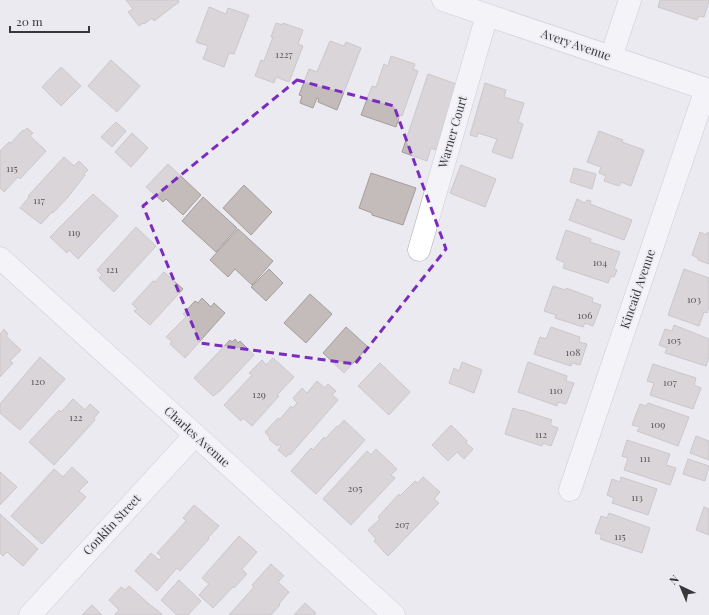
<svg xmlns="http://www.w3.org/2000/svg" width="709" height="615" font-family="'Playfair Display',serif">
<rect width="100%" height="100%" fill="#ebeaf1"/>
<!-- building -->
<path fill="#c3bcba" stroke="#a49d9b" d="M126 0H178L179 2 154 21 152 18 144 24 143 23 139 26 128 12 133 9Z
M660 0H709V1L704 17 699 16 697 20 658 7Z
M209 7 226 14 228 8 249 15 234 54 229 53 224 67 203 59 208 46 196 42Z
M276 23 283 25V23L303 30 298 44 303 46 289 82 276 77 274 83 255 76 261 60 264 61 273 37H271Z
M330 41 344 46 346 42 361 48 337 110 318 102 319 99 317 98 313 108 300 103 302 96 299 95 309 69 317 72Z
M391 56 415 64 413 69 418 71 402 116 400 115 396 127 361 115 372 86 376 87 384 64 388 66Z
M111 60 140 86 117 112 88 86Z
M61 67 81 86 61 106 42 87Z
M428 74 459 85 436 150 431 148 427 161 402 152Z
M485 83 506 90 504 97 524 103 518 122 523 124 512 159 492 152 497 139 478 133 477 137 470 135Z
M116 122 126 131 112 147 101 137Z
M27 128 33 133 30 136 46 151 20 179 18 177 4 192 0 188V151L9 142 11 143 23 130 24 131Z
M599 131 623 140 622 142 644 150 631 186 621 182 619 186 604 181 606 176 599 173 601 167 587 162Z
M132 133 148 148 131 167 115 152Z
M64 157 74 166 79 161 88 170 84 174 85 175 68 197 53 213 52 212 41 224 20 208 29 197 28 196Z
M168 164 201 195 183 215 166 199 163 202 146 187Z
M461 165 496 179 485 207 450 193Z
M574 168 596 174 592 189 570 182Z
M371 173 416 188 403 225 372 215V213L359 208Z
M244 185 272 212 251 235 223 208Z
M93 194 118 216 78 259 69 250 67 253 50 237Z
M203 197 237 228 216 252 182 221Z
M577 199 585 203 587 200 591 201 590 204 632 220 624 240 569 220Z
M136 227 156 246 114 292 99 278 102 275 97 270Z
M238 229 273 261 252 285 235 269 228 277 210 260Z
M566 230 591 239 590 242 620 252 614 269 617 270 614 277 611 276 608 283 563 268 565 263 556 259Z
M700 232 707 235V232L709 233V264L698 260V258L692 255Z
M269 269 283 283 266 301 251 287Z
M684 269 709 278 708 286 709 287V307L707 313 704 312 699 326 668 315Z
M164 272 183 289 150 325 134 311 137 309 132 304 153 281 155 282Z
M553 286 565 290 566 288 593 298 592 302 601 305 593 326 585 323 583 327 555 318 556 315 544 311Z
M310 294 332 314 306 343 284 323Z
M202 298 211 307 214 303 225 313 185 358 170 344 172 341 166 337 186 317 183 314 195 301 198 303Z
M674 325 709 339V357L706 366 665 353 667 348 659 345 665 329 672 331Z
M346 327 368 347 344 373 323 353Z
M551 327 580 337 579 342 587 344 580 365 572 363 571 366 534 354 540 337 546 339Z
M4 329 8 334 6 336 21 350 10 361 13 363 0 377V334Z
M235 339 238 343 240 341 254 355 220 391 213 396 194 378 230 340 232 342Z
M40 357 65 379 20 430 0 413V404Z
M273 358 294 377 277 395 279 396 252 426 243 418 241 421 224 405 252 375 249 373 262 360 266 365Z
M462 362 482 370 474 393 449 383 454 368 459 371Z
M528 362 567 376 566 381 574 383 566 404 558 402 557 406 518 392Z
M380 363 410 392 389 415 358 386Z
M653 364 696 378 694 385 701 388 693 409 650 395 654 383 647 381Z
M317 381 325 388 328 384 336 391 332 395 338 400 290 455 289 454 286 457 278 450 281 446 278 444 277 446 269 439 270 438 265 432 278 418 280 419 291 406 293 408 297 403 293 398 302 388 307 393Z
M73 399 85 410 90 404 99 412 94 418 95 420 54 465 29 442 59 410 61 412Z
M648 403 689 417 678 446 637 431 640 427 632 425 640 404 646 406Z
M513 408 522 411V410L552 420 550 425 558 428 551 446 543 443 542 446 505 434Z
M344 420 365 440 316 494 291 471 311 448 313 450 324 437 325 439 337 426 338 427Z
M451 425 467 441 466 443 473 449 464 459 457 452 448 461 432 445Z
M696 436 709 441V460L690 453Z
M627 440 670 454 666 465 676 468 670 485 624 470 628 458 622 456Z
M376 449 397 469 391 475 395 478 351 525 323 499 367 451 371 455Z
M688 459 709 466 705 481 683 474Z
M72 467 88 482 79 491 86 497 42 544 11 516 54 469 63 477Z
M0 472 17 487 0 505Z
M423 477 440 492 434 499 439 503 388 556 374 541 376 539 368 530 380 519 378 517 399 494 400 496 415 481 418 483Z
M621 477 657 489 648 515 612 503 614 498 607 495 612 479 620 482Z
M194 505 219 526 208 538 209 539 180 571 177 568 157 591 135 571 151 553 159 560 162 557 157 553 186 521 183 518Z
M704 507 709 509V535L696 530Z
M609 513 650 528 642 553 600 539 602 535 595 533 601 516 607 518Z
M0 514 38 549 23 566 7 552 3 556 0 553Z
M239 536 257 552 242 569 247 574 234 588 233 587 213 608 199 595 209 584 202 578Z
M271 564 284 576 278 582 289 592 279 604 280 605 271 615H229L254 587 252 585Z
M179 580 201 601 188 615H177L161 600Z
M129 586 149 604 162 614 160 615H116L115 614 119 610 109 600 121 587 125 590Z
M305 603 316 613 314 615H294Z
M92 605 102 615H82Z"/>
<g fill="none" stroke-linecap="round" stroke-linejoin="round">
<defs>
<path id="minor" d="M443 0 709 90
M611 57 630 0
M419 250 487 15
M0 258 394 615
M570 490 706 89
M30 615 195 435"/>
</defs>
<!-- minor casing -->
<use href="#minor" stroke="#adacb3" stroke-width="23"/>
<!-- minor -->
<use href="#minor" stroke="#fff" stroke-width="22"/>
</g>
<!-- marked area -->
<path d="M0 0H709V615H0ZM297 80 394 106 446 249 355 364 200 343 143 206Z" fill="#ebeaf1" fill-opacity=".55" fill-rule="evenodd"/>
<path fill="none" stroke="#7b2cbf" stroke-width="3" stroke-dasharray="8 5" stroke-linejoin="round" d="M297 80 394 106 446 249 355 364 200 343 143 206Z"/>
<g text-anchor="middle" stroke-width="3" stroke-linejoin="round" paint-order="stroke">
<!-- number labels -->
<g font-size="10" fill="#5b585a">
<text x="284" y="58">1227</text>
<text x="12" y="172">115</text>
<text x="39" y="204">117</text>
<text x="74" y="236">119</text>
<text x="600" y="266">104</text>
<text x="112" y="273">121</text>
<text x="694" y="303">103</text>
<text x="585" y="319">106</text>
<text x="674" y="344">105</text>
<text x="573" y="356">108</text>
<text x="38" y="385">120</text>
<text x="670" y="386">107</text>
<text x="556" y="394">110</text>
<text x="259" y="398">129</text>
<text x="76" y="421">122</text>
<text x="658" y="428">109</text>
<text x="541" y="438">112</text>
<text x="645" y="462">111</text>
<text x="355" y="492">205</text>
<text x="637" y="501">113</text>
<text x="402" y="528">207</text>
<text x="620" y="540">115</text>
</g>
<!-- street labels -->
<g font-size="12" fill="#38373a" stroke="#ebeaf1">
<text transform="translate(576 45) rotate(19)" y="4">Avery Avenue</text>
<text transform="translate(453 132) rotate(-74)" y="4">Warner Court</text>
<text transform="translate(638 289) rotate(-71)" y="4">Kincaid Avenue</text>
<text transform="translate(197 437) rotate(42)" y="4">Charles Avenue</text>
<text transform="translate(112 525) rotate(-47)" y="4">Conklin Street</text>
</g>
</g>
<!-- north arrow -->
<g transform="translate(681 587) rotate(316)" stroke="#ebeaf1" stroke-width="3" paint-order="stroke">
<path d="M0-3L7 15L0 10L-7 15Z" fill="#38373a"/>
<text y="-6" font-size="11" font-weight="bold" text-anchor="middle" fill="#38373a">N</text>
</g>
<!-- scale -->
<path d="M10 26v6h79v-6" fill="none" stroke="#38373a" stroke-width="2"/>
<text x="16" y="26" font-size="12" fill="#38373a" stroke="#ebeaf1" stroke-width="3" paint-order="stroke">20 m</text>
</svg>
